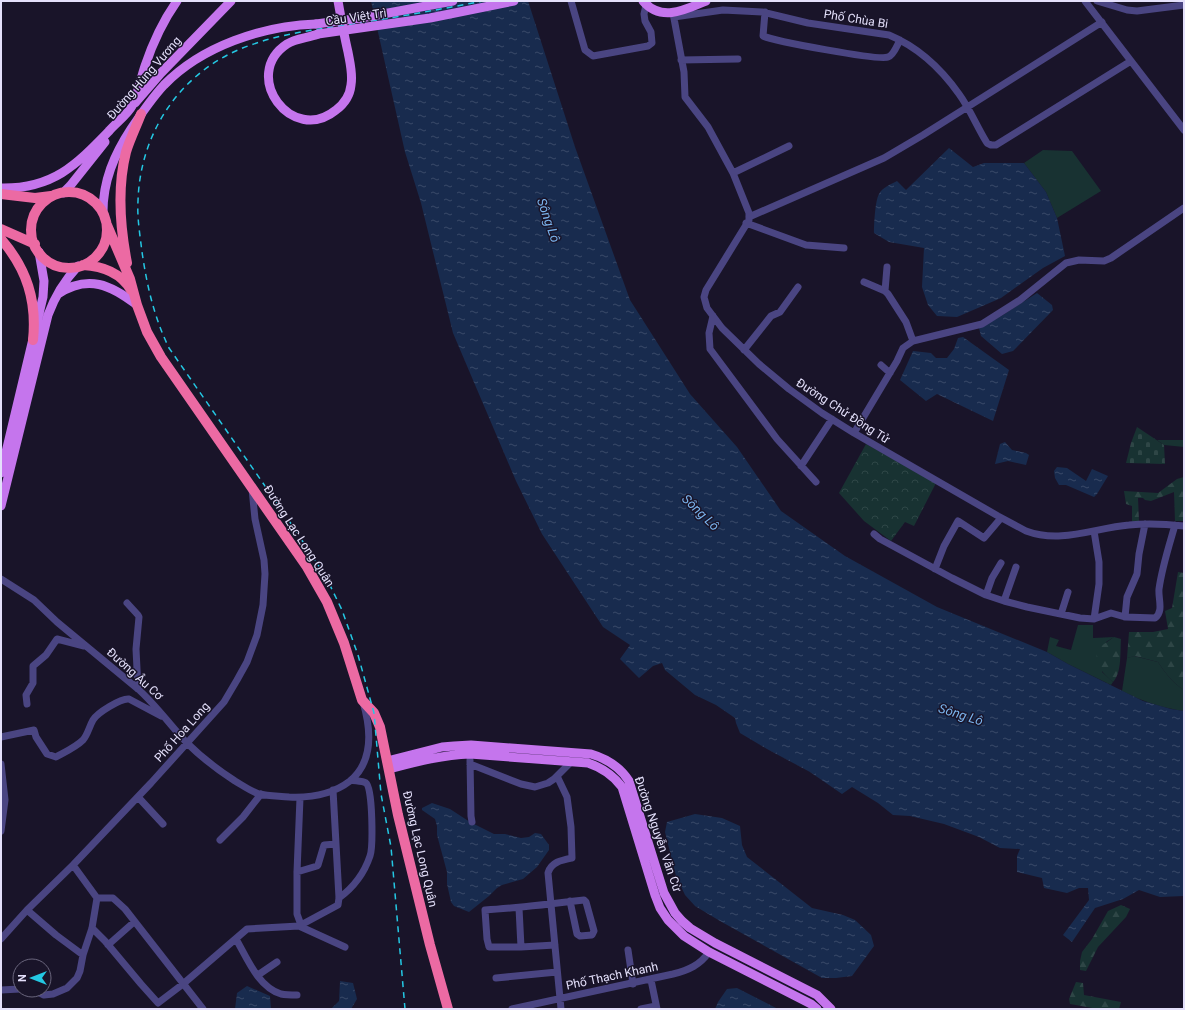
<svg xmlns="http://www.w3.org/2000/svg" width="1185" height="1010" font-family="Roboto,sans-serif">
<defs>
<pattern id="forest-firs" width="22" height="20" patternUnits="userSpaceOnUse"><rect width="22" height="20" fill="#183232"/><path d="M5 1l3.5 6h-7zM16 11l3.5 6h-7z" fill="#2e4646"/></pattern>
<pattern id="cemetery-stones" width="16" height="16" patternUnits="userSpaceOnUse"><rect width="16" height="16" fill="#183232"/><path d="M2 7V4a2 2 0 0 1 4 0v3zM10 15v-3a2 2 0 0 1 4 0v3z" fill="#2e4646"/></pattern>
<pattern id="park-crowns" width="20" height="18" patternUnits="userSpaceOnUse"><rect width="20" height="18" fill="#183232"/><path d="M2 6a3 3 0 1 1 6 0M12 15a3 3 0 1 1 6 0" fill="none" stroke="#2e4646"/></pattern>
<pattern id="water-ripples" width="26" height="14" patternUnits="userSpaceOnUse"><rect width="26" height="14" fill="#182b4e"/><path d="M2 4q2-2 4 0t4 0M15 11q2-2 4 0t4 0" fill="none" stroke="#394968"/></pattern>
</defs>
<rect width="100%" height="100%" fill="#191429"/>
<!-- grass -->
<path fill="#183232" d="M1043 150 1072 151 1101 191 1057 218 1046 192 1024 163Z
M1157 440H1184V447L1164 445Z
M1078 625H1093V638L1114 637 1106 642 1102 672 1113 682 1111 685 1068 664 1047 652 1050 637 1059 640 1056 646 1071 650Z
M1134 656 1158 662C1165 673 1173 683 1184 690V711C1162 708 1142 701 1122 691L1127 658Z"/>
<!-- forest -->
<path fill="url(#forest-firs)" d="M1184 477 1183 521H1175L1174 492 1151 501 1145 500 1143 498H1138L1139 521 1132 522V506L1126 504 1124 491 1158 493 1177 479Z
M1178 572 1184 573V690C1173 683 1165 673 1158 662L1135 656 1127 658 1129 632H1153L1168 629 1165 611 1172 608Z
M1114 637 1121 639C1120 652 1122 673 1113 682 1101 671 1095 666 1097 649Z
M1121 905 1130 909 1126 917 1098 947 1086 971 1080 970V961L1082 952 1092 939 1108 911Z
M1076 982 1083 983 1084 995 1121 1002 1119 1009H1098L1070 1004 1069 999Z"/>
<!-- cemetery -->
<path fill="url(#cemetery-stones)" d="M1137 427 1164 445 1165 464 1126 463 1131 443Z"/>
<!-- park -->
<path fill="url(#park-crowns)" d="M866 444 936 483 914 526 905 522 891 541 864 521 839 493Z"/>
<!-- water -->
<path fill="url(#water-ripples)" d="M371 1H528L575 147 630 300 690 394 737 447 781 511 845 556 937 607 1047 652 1068 664 1143 701 1171 709 1184 711V896L1160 897 1139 890 1123 899 1095 908 1072 942 1063 935 1089 900 1088 888H1079L1067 893 1044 888 1042 878 1017 872V856L1020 849 1000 848 979 837 944 824 910 816 893 815 878 803 852 787 842 794 810 772 767 749 740 733 736 723 735 718 716 705 695 695 665 670 662 663 653 666 639 678 620 659 630 645 603 627 542 534 516 481 453 333 421 203 405 152Z
M949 148 973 167 984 163H1024L1046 192 1057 218 1065 256 1043 268 1001 298 957 317 937 316 928 305 922 287 924 248 889 242 874 233C874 225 875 201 879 194 882 188 891 184 897 181L906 190Z
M1037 293 1052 305 1053 310 1013 351 1002 354 981 336 979 328 1003 315Z
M963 337 1009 370 993 421 937 394 926 401 900 380 913 351 931 353 936 358H947L954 349 958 338Z
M1005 442 1012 450 1026 453 1029 455 1026 465 1008 461 995 464 1000 444Z
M1057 467 1067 468 1086 481 1092 469 1108 476 1097 494 1094 497 1066 485H1059L1055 478 1054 471Z
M432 803 450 809 470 822 494 834H505L521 838 529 837 535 833 541 834 549 845V850L537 867 523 879 502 885 497 888 489 896 469 912 454 906 451 902 447 884V872L437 835V826L435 819 422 810V808Z
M695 814 722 818 740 826 742 845 747 857 812 908 843 915 855 920 871 935 874 946 852 976 836 978H822L720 921 695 906 685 895 676 876 665 832 667 822Z
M340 981 353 983 357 999 351 1009H331L339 1001Z
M247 986 270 996 271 1009H235L237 993Z
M737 988 778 1009H715L718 1002 727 989Z"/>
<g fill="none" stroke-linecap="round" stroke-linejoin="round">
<!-- minor -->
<path stroke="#4a4582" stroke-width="7" d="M571 1 585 50 593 56 648 46 652 43 651 32 645 21 644 14 646 5
M1085 1 1184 130
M1097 1 1127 10 1137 11 1184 5
M765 12 763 36C774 41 880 61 888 57 894 55 897 45 900 40
M673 13 684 72 685 97 708 127 733 173 749 213V220L706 290 704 297 707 308 722 328 759 364 789 389 822 413 854 433 998 516 1026 531C1061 544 1094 528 1129 525 1147 523 1166 524 1184 526
M674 17 723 10 762 12 808 23 889 35C918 47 942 70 959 94 970 109 977 127 987 143L991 145H996L1131 61
M681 60 738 59
M733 173 789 146
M749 217 884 158 923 135 1102 22
M746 223 806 245 844 248
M864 282 885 291 888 294 906 322 913 341
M885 291 887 267
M713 316 709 333 710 349 777 439 816 482
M744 350 771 316 780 312 798 287
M881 365 890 373
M854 433 897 361 903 348 913 341 982 324 1020 300 1066 263 1079 260 1104 261 1111 258 1184 208
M801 466 832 419
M1094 531 1099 562V584L1094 619
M874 534 880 539 952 578 986 595 1004 601 1027 607 1080 618 1094 619 1111 613 1125 617 1155 618C1164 611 1158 599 1159 589 1162 567 1169 546 1175 525
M935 569 944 546 958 521 984 538 1001 518
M1 579 34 600 57 622 138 689C156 705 170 725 187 743 201 757 218 770 235 781 242 785 250 791 259 794 268 796 279 796 289 797 310 798 333 794 350 781 374 761 371 729 363 702
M986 595 992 578 1001 563
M1004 601 1016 567
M127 603 138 615 139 617 136 649 138 689
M1061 614 1068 592
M1125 617 1127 597 1137 574 1139 554 1145 524
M27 704 26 695 33 683V666L46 655 57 639 84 646
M1 737 34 730 36 737 47 754 56 757C65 752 76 747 83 740 88 734 89 727 93 720 97 713 121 698 129 699L161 716
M470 760 471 816 472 822
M1 764 5 800 1 831
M470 764 521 784 535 787 548 783 554 779 571 762
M557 776 567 797 571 827 572 858C562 860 551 862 548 873L561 1009
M138 797 163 824
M300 798 297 872V914L301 925
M220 840 243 817 261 794
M297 872 317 866 318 865 324 845 336 844
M97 898H113L125 909 203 1009
M339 898C354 887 364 874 370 856 373 848 373 788 366 783 362 781 355 781 351 780
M519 908 521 947 555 945
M27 910 56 935 83 955
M299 926 345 947
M92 928 105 941 141 984 158 1003 183 984 247 929 299 926 338 905 339 898 333 790
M1 939 27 910 73 865 151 783 224 702 237 680 247 662 257 635 263 605 265 574 264 560 255 519 252 489
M236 939C247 958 258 987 281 994 286 995 292 995 297 995
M108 945 134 922
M521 947H489L487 939 485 910C518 908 551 904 584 900L586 902 594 931 592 935 580 936 577 934 570 901
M628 950 633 984
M258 975 277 962
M496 978 557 972
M651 980 657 1009
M1 990 20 989
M34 990 44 995 53 994 67 988 77 978 80 971 83 955 92 928 97 898 73 865
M512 1009 673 974C689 970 700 965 709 952
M641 1009 656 1006"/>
<!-- major -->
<path stroke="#c575ed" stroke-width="9" d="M643 1C661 22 685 10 706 1
M318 34C308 38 296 38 287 44 240 75 292 146 336 110 344 104 350 95 351 85 353 74 350 63 348 52 344 35 341 18 338 1
M135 103 161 73 231 1
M1 188C53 189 76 165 109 131 115 124 128 114 132 106 137 96 141 78 145 66 153 42 163 21 177 1
M63 193 70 186 105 142
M103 212C103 181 114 155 131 129 141 114 151 99 164 85 202 46 262 26 316 24
M58 294C88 274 111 285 137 305
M1 473 43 297 44 281 39 252
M1 506 48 315C55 296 64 281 78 266
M387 761 442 747 454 746 471 745 591 754C608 759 620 767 629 781L664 893 675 913 682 921 690 928 715 943 817 995 831 1009
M389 769C416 762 442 755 470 754L588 763C603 768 613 775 622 787L655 895 660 908 668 920 684 936 709 952 811 1004 817 1009"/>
<!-- highway -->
<path stroke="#ec6aa3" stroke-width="10" d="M31 230a38 38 0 1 1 76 0a38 38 0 1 1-76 0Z
M1 194 35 198 51 196
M107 225 130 279 137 305 147 332 161 357 307 567 327 602 344 643 362 700 374 713 380 727 398 815 430 945 448 1009
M1 229 35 244
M1 239C27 269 37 301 33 340
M127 263C120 227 117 188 126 152 130 139 136 127 141 114
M83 265C102 266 121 273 131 290"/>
<!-- rail -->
<path stroke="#24c8e3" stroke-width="1.5" stroke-dasharray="6 5" stroke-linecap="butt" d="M405 1009 391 847 381 794 374 713 358 655 342 610 326 577 288 519 169 348C154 317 147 286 142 252 140 235 137 218 138 201 140 131 182 70 248 46 280 34 313 30 346 25 392 18 437 10 483 1"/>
<!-- major-bridge -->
<path stroke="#c575ed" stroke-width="9" d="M316 24 361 18 453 1
M318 34 430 18 514 1"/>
</g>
<g text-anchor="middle" stroke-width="3" stroke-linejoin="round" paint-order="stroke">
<!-- street labels -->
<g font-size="12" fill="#e4e0fb" stroke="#191429">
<text transform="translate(356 17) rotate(-8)" y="4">Cầu Việt Trì</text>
<text transform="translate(856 19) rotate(9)" y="4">Phố Chùa Bi</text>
<text transform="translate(144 78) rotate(-49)" y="4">Đường Hùng Vương</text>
<text transform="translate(843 411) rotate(33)" y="4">Đường Chử Đồng Tử</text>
<text transform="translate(299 536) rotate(57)" y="4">Đường Lạc Long Quân</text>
<text transform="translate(135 674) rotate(42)" y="4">Đường Âu Cơ</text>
<text transform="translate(182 732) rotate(-48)" y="4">Phố Hoa Long</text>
<text transform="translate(658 834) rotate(71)" y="4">Đường Nguyễn Văn Cừ</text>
<text transform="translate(420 849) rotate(77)" y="4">Đường Lạc Long Quân</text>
<text transform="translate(612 976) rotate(-12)" y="4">Phố Thạch Khanh</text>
</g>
<!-- water labels -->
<g font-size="13" font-style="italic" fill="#7bb4ee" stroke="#191429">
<text transform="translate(549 220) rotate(71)" y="5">Sông Lô</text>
<text transform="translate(701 512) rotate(44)" y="5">Sông Lô</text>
<text transform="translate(961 714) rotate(17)" y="5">Sông Lô</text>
</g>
</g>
<!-- border -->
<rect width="1185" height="1010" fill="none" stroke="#e4e0fb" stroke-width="4"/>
<!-- north arrow -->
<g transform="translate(32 978) rotate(270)"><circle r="19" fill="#191429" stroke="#6a667d"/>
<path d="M0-3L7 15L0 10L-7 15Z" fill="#24c8e3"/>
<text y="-6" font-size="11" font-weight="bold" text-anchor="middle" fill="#e4e0fb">N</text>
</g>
</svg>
